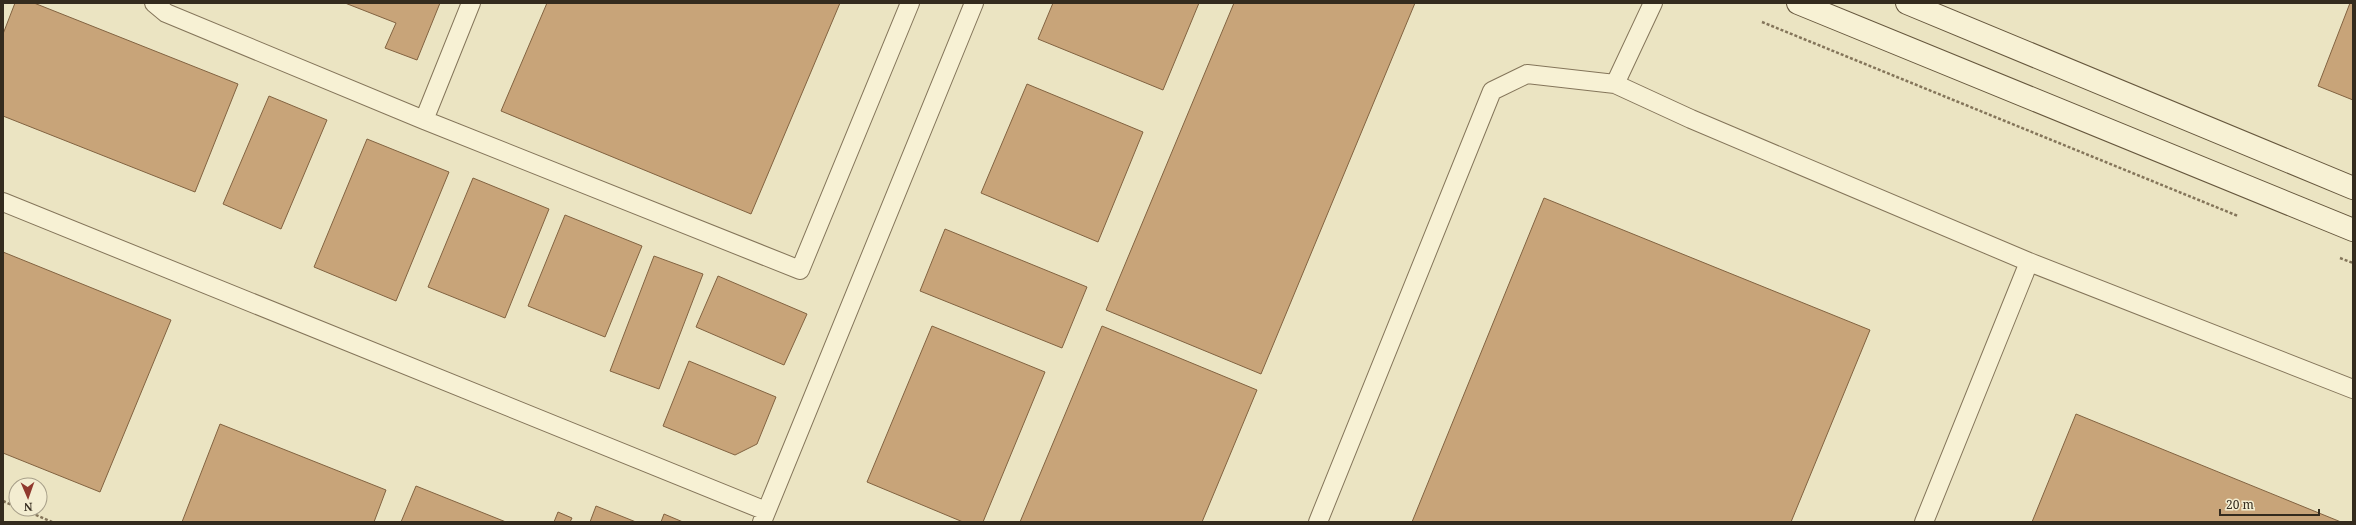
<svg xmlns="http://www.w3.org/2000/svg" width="2356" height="525" font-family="'Noto Serif',serif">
<rect width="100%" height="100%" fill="#ebe4c2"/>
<!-- building -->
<path fill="#c8a479" stroke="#826341" d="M15 3H34L238 84 195 192 3 116V34Z
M345 3H440L417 60 385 48 396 23Z
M547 3H840L751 214 501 111Z
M1053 3H1199L1163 90 1038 39Z
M1234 3H1415L1261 374 1106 310Z
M2350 3H2353V100L2318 86Z
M1027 84 1143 132 1098 242 981 193Z
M269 96 327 120 281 229 223 204Z
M367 139 449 172 396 301 314 267Z
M473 178 549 209 505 318 428 287Z
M1544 198 1870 330 1791 522H1412Z
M565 215 642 246 605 337 528 306Z
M945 229 1087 287 1062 348 920 291Z
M3 252 171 320 100 492 3 453Z
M654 256 703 274 659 389 610 371Z
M718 276 807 314 784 365 696 327Z
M932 326 1045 372 983 522H963L867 482Z
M1102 326 1257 390 1202 522H1020Z
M689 361 776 397 757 444 735 455 663 426Z
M2076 414 2341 522H2032Z
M220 424 386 490 374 522H182Z
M416 486 506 522H401Z
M596 506 636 522H590Z
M558 512 572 518 570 522H554Z
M664 514 683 522H661Z"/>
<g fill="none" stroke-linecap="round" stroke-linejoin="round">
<defs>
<path id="lane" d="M154 3 166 13 424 120 800 270 910 3
M1615 84 1653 3
M424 120 471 3
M3 202 766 511
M762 522 974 3
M1318 522 1492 91 1527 74 1615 84 1691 119 2029 262 2353 389
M1924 522 2029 262"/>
<path id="secondary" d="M1798 3 2353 230
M1907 3 2353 188"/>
</defs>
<!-- lane casing -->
<use href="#lane" stroke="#84755a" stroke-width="20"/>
<!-- secondary casing -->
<use href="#secondary" stroke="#66573d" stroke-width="24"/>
<!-- path -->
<path stroke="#84755a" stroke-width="2.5" stroke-dasharray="3 2" stroke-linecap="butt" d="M1762 22 2238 216
M2340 258 2353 263
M3 501 16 507
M22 509 52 522"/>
<!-- lane -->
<use href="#lane" stroke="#f7f1d4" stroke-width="18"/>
<!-- secondary -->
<use href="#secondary" stroke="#f7f1d4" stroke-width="22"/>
</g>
<!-- border -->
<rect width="2356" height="525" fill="none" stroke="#342b1e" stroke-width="8"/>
<!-- north arrow -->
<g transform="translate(28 497) rotate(178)"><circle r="19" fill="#f3edd1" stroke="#a79f89"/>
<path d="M0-3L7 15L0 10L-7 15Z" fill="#90392d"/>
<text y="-6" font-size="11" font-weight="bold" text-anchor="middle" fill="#342b1e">N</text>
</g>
<!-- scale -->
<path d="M2220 509v6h99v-6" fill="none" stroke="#342b1e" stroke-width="2"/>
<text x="2226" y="509" font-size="12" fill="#342b1e" stroke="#f3edd1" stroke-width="3" paint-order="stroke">20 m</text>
</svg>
